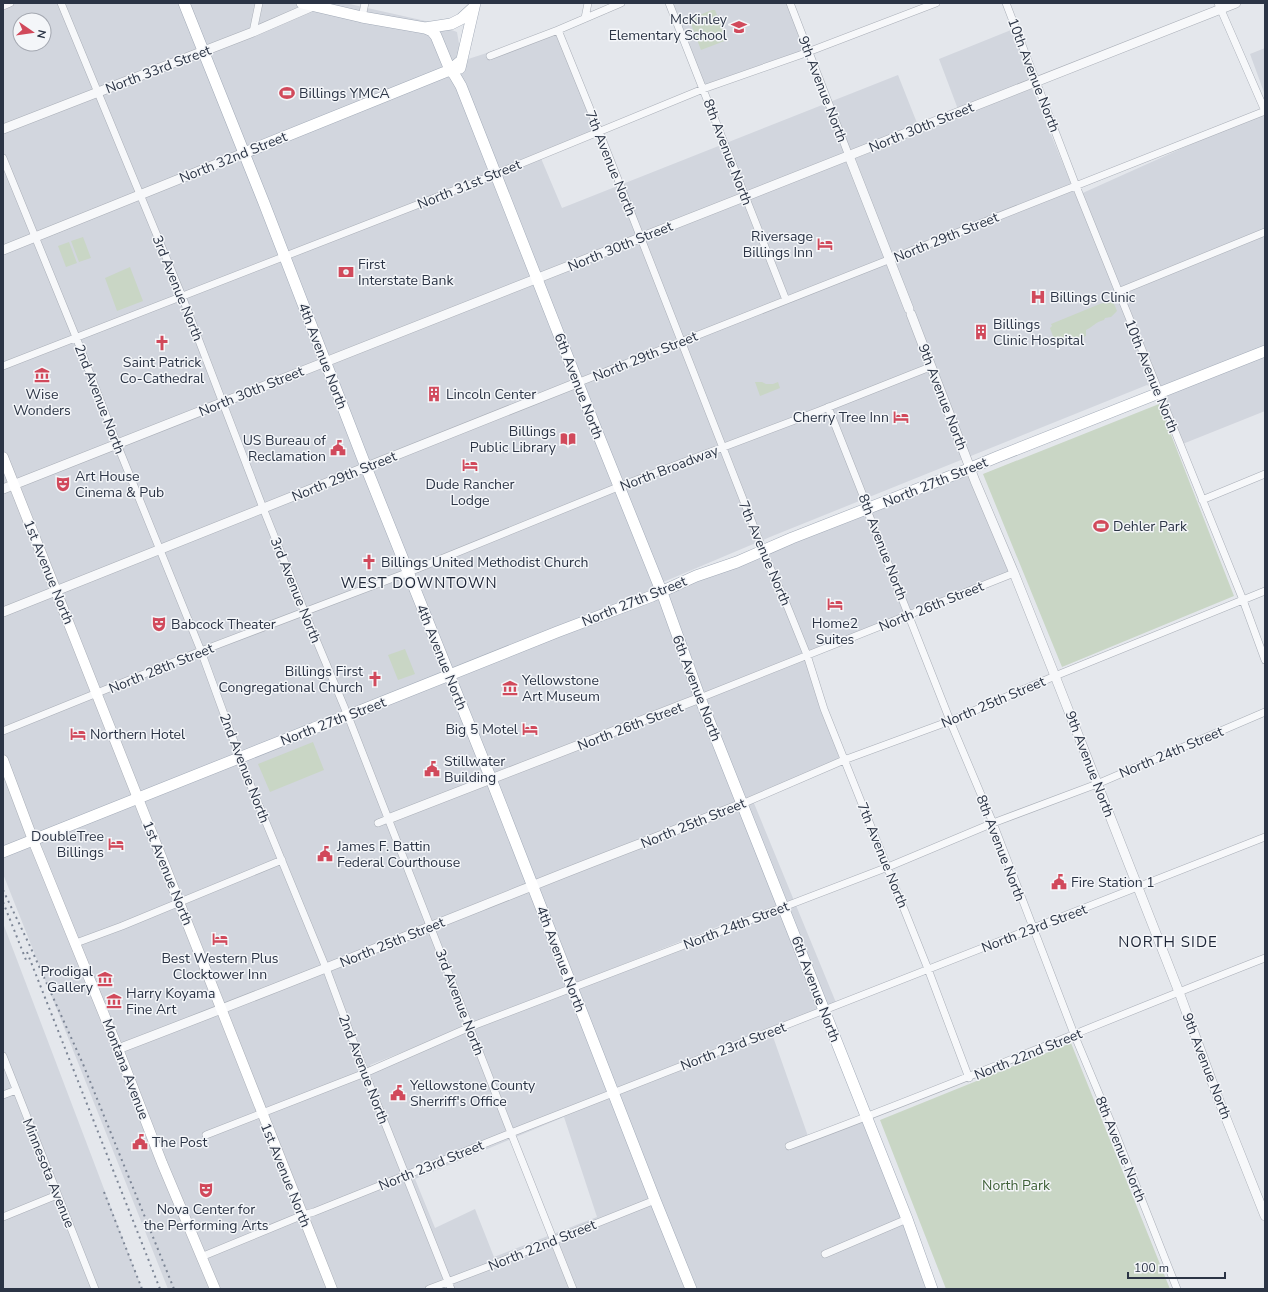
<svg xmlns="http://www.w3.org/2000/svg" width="1268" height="1292" font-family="'Nunito Sans',sans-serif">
<rect width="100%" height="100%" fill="#e4e7ec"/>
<!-- built -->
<path fill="#d2d6de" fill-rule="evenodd" d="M3 3H345L430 22 457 32 462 61 558 30 599 131 540 156 562 208 898 75 919 128 722 206 859 157 1032 88 1076 196 1265 111V411L1180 445 1160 393 1147 385 770 537 661 583V591L971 468 1014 573 807 655 844 760 751 796 837 1005 771 1031 809 1139 866 1118 931 1289H168L3 874ZM20 20H44V44H20ZM752 913 572 988 372 1070 370 1065ZM564 1117 597 1217 494 1257 475 1209 435 1228 415 1179Z
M669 3H790L809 51 703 89Z
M1016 28 1037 82 959 112 939 59Z
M1265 48V95L1250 54Z
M3 923 142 1289H3Z"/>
<!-- green -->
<path fill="#c9d6c5" d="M712 10H715L727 40 701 50 689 19Z
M83 237 91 258 79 262 71 241Z
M69 242 77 263 66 267 58 246Z
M130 267 143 301 117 311 105 278Z
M1112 299 1117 311 1111 317 1105 318 1104 320C1095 322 1093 327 1086 330V336L1063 345V344L1061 345 1057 341 1055 342 1050 328 1052 326 1051 324Z
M755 382H762L766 384H773L778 382 780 388 760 396Z
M1159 404 1234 596 1062 667 983 474Z
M405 649 415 674 398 680 388 655Z
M313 742 324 770 270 792 258 764Z
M1071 1043 1170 1289H946L880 1120Z"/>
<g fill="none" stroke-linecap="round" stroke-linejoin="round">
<defs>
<path id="minor" d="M61 3 182 296 263 508 305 613 348 716 511 1133 573 1289
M669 3 786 300
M790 3 849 156
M1006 3 1076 186 1243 600 1265 660
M1218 3 1265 111
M3 6 10 3
M362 17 365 3
M585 18 588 3
M558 30 599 131 768 563 786 603 807 655 824 709 928 969 969 1078
M253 32 259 3
M490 56 558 30 621 3
M3 158 76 337 117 444 201 651 244 769 326 968 365 1073 451 1289
M1118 292 1265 232
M3 366 486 178 703 89 800 55 936 3
M577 383 1265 111
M828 407 868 508 869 515 953 728 993 823 1074 1034 1115 1132 1177 1289
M1202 500 1265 474
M700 698 1014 573
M3 731 201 651 409 572 618 487 819 411 930 367
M742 804 844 760 950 721 1055 676 1265 591
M378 823 388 819
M76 943 122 926 282 860
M3 1056 95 1289
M3 1095 16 1090
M206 1135 365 1073 470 1027 888 867 993 823 1097 784 1265 712
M789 1146C949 1087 1106 1020 1265 958
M3 1217 57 1195
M825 1254 907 1219
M201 1257 303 1215 314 1212 511 1133 1265 837
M429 1289 487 1267 655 1200"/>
<path id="tertiary" d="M3 129 253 32 313 6
M849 156 909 309
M3 250 244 153
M911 314 975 481 1014 573 1055 676 1179 992 1218 1098 1265 1216
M3 489 1236 3
M3 612 577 383
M388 819 700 698
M118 1049C257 996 394 941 532 886 601 858 672 832 742 804"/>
<path id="secondary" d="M3 457 332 1289
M3 760 33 840 118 1049 162 1163 215 1289"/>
<path id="primary" d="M184 3 264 203 366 467 491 779 655 1200 691 1289
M302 3 362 17 425 28 432 31 436 36 450 70 454 74 461 86 598 434 664 598 700 698 721 751 907 1219 932 1289
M425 28 451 24 461 19 474 7
M460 68 475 3
M244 153 450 70 461 61
M3 852 314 728 357 712 557 632 652 596 696 576 737 562 792 538 961 472 997 457 1265 351"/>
</defs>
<!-- minor casing -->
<use href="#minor" stroke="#a9aeb7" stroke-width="8"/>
<!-- tertiary casing -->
<use href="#tertiary" stroke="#a9aeb7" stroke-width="10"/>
<!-- secondary casing -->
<use href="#secondary" stroke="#a9aeb7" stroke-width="11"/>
<!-- primary casing -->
<use href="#primary" stroke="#a3abb8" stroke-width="12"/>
<!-- minor -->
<use href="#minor" stroke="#f7f8fa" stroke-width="7"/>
<!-- tertiary -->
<use href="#tertiary" stroke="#f7f8fa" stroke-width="9"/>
<!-- secondary -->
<use href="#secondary" stroke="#fff" stroke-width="10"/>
<!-- primary -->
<use href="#primary" stroke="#fff" stroke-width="11"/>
<!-- rail -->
<path stroke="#7d8696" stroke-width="2" stroke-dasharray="2 4" stroke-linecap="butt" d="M3 890 29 944 83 1064 174 1289
M3 902 26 960
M27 952 160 1289
M104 1192 142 1289"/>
</g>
<!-- icons -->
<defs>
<symbol id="school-bare" viewBox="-9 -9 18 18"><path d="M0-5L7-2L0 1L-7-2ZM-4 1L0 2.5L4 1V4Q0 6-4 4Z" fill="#d1495b" stroke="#f4f6f9" stroke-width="2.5" paint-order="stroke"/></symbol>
<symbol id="stadium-bare" viewBox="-9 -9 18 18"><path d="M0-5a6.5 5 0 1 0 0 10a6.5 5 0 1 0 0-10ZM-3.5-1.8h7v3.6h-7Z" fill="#d1495b" stroke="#f4f6f9" stroke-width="2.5" paint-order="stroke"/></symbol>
<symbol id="hotel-bare" viewBox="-9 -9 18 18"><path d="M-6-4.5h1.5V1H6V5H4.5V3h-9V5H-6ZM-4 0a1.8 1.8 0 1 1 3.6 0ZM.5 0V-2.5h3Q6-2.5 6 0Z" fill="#d1495b" stroke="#f4f6f9" stroke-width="2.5" paint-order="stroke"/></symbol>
<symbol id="bank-bare" viewBox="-9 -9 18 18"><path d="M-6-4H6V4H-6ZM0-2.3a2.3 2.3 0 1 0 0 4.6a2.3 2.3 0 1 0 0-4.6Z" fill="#d1495b" stroke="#f4f6f9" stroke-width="2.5" paint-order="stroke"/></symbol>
<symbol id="hospital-bare" viewBox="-9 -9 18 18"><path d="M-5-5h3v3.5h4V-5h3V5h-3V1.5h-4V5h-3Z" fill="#d1495b" stroke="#f4f6f9" stroke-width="2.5" paint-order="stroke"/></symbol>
<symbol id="building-bare" viewBox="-9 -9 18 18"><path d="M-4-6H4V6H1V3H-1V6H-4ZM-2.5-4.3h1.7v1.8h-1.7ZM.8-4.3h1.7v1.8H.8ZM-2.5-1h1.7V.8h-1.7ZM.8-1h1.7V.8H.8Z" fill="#d1495b" stroke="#f4f6f9" stroke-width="2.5" paint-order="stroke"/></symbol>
<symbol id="church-bare" viewBox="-9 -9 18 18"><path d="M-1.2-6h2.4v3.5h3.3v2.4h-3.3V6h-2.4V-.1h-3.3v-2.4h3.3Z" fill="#d1495b" stroke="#f4f6f9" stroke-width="2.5" paint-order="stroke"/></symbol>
<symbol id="museum-bare" viewBox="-9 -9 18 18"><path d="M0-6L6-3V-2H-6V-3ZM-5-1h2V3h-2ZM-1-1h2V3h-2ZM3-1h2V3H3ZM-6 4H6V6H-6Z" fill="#d1495b" stroke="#f4f6f9" stroke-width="2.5" paint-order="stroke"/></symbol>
<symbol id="library-bare" viewBox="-9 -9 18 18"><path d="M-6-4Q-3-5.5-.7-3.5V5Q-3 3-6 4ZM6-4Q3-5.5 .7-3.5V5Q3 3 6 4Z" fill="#d1495b" stroke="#f4f6f9" stroke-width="2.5" paint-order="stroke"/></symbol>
<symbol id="civic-bare" viewBox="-9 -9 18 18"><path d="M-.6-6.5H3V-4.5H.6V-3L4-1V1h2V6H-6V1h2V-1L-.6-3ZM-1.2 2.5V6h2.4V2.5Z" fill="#d1495b" stroke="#f4f6f9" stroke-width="2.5" paint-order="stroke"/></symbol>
<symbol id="theatre-bare" viewBox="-9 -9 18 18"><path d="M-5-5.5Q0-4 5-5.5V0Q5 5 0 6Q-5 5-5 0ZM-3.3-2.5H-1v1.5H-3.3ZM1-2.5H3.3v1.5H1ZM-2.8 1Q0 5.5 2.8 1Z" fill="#d1495b" stroke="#f4f6f9" stroke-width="2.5" paint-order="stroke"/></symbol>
</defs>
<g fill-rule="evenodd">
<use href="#school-bare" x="728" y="16" width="22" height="22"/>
<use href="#stadium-bare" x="276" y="82" width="22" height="22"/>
<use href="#hotel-bare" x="814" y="233" width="22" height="22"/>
<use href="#bank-bare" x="335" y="261" width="22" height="22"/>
<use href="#hospital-bare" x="1027" y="286" width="22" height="22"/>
<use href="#building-bare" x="970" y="321" width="22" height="22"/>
<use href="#church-bare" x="151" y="332" width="22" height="22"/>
<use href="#museum-bare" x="31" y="364" width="22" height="22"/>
<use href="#building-bare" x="423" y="383" width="22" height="22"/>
<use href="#hotel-bare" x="890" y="406" width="22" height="22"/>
<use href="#library-bare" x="557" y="428" width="22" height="22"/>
<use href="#civic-bare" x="327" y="437" width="22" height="22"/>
<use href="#hotel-bare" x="459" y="454" width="22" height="22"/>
<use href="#theatre-bare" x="52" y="473" width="22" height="22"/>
<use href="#stadium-bare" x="1090" y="515" width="22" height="22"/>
<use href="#church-bare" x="358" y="551" width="22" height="22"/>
<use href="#hotel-bare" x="824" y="593" width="22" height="22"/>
<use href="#theatre-bare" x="148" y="613" width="22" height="22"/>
<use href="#church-bare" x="364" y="668" width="22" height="22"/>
<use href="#museum-bare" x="499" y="677" width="22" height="22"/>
<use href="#hotel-bare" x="519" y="718" width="22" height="22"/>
<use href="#hotel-bare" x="67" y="723" width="22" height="22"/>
<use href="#civic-bare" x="421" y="758" width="22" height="22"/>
<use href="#hotel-bare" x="105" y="833" width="22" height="22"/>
<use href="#civic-bare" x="314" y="843" width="22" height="22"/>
<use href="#civic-bare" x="1048" y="871" width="22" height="22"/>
<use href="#hotel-bare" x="209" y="928" width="22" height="22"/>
<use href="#museum-bare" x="94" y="968" width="22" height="22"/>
<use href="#museum-bare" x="103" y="990" width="22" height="22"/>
<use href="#civic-bare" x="387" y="1082" width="22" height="22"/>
<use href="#civic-bare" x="129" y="1131" width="22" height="22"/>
<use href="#theatre-bare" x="195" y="1179" width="22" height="22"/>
</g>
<g text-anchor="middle" stroke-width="3" stroke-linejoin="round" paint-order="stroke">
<!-- poi labels -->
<g font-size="14" fill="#2b3445" stroke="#f4f6f9" text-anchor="start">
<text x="727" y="24" text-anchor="end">McKinley<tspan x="727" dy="16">Elementary School</tspan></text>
<text x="299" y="98">Billings YMCA</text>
<text x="813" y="241" text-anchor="end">Riversage<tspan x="813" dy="16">Billings Inn</tspan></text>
<text x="358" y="269">First<tspan x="358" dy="16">Interstate Bank</tspan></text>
<text x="1050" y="302">Billings Clinic</text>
<text x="993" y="329">Billings<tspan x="993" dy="16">Clinic Hospital</tspan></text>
<text x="162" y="367" text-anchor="middle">Saint Patrick<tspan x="162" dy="16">Co-Cathedral</tspan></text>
<text x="42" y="399" text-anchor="middle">Wise<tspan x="42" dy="16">Wonders</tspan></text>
<text x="446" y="399">Lincoln Center</text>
<text x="889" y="422" text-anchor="end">Cherry Tree Inn</text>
<text x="556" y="436" text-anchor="end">Billings<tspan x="556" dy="16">Public Library</tspan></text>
<text x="326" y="445" text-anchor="end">US Bureau of<tspan x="326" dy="16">Reclamation</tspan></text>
<text x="75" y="481">Art House<tspan x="75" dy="16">Cinema &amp; Pub</tspan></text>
<text x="470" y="489" text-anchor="middle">Dude Rancher<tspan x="470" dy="16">Lodge</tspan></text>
<text x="1113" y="531">Dehler Park</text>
<text x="381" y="567">Billings United Methodist Church</text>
<text x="835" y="628" text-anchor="middle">Home2<tspan x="835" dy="16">Suites</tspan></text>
<text x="171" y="629">Babcock Theater</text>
<text x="363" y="676" text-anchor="end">Billings First<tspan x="363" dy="16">Congregational Church</tspan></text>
<text x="522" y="685">Yellowstone<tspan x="522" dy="16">Art Museum</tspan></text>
<text x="518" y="734" text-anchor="end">Big 5 Motel</text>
<text x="90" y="739">Northern Hotel</text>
<text x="444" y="766">Stillwater<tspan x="444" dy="16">Building</tspan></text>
<text x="104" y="841" text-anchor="end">DoubleTree<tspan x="104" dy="16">Billings</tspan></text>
<text x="337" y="851">James F. Battin<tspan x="337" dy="16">Federal Courthouse</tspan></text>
<text x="1071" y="887">Fire Station 1</text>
<text x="220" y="963" text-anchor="middle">Best Western Plus<tspan x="220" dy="16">Clocktower Inn</tspan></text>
<text x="93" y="976" text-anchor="end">Prodigal<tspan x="93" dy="16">Gallery</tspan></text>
<text x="126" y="998">Harry Koyama<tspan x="126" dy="16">Fine Art</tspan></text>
<text x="410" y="1090">Yellowstone County<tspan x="410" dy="16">Sherriff's Office</tspan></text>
<text x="152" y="1147">The Post</text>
<text x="206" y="1214" text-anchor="middle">Nova Center for<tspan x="206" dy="16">the Performing Arts</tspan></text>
</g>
<!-- street labels -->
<g font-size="14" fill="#2b3445" stroke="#f4f6f9">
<text transform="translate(158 69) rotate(-21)" y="5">North 33rd Street</text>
<text transform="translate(1034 75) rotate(69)" y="5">10th Avenue North</text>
<text transform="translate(823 89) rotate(69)" y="5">9th Avenue North</text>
<text transform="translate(921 127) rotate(-22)" y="5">North 30th Street</text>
<text transform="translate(728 152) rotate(69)" y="5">8th Avenue North</text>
<text transform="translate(233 157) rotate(-22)" y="5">North 32nd Street</text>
<text transform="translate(611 163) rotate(68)" y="5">7th Avenue North</text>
<text transform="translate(469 184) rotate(-22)" y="5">North 31st Street</text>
<text transform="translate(946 237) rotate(-22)" y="5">North 29th Street</text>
<text transform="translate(620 246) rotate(-22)" y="5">North 30th Street</text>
<text transform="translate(178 288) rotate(68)" y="5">3rd Avenue North</text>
<text transform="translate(323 356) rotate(69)" y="5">4th Avenue North</text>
<text transform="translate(645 356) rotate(-22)" y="5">North 29th Street</text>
<text transform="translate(1152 376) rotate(68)" y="5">10th Avenue North</text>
<text transform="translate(579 386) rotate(69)" y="5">6th Avenue North</text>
<text transform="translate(251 391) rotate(-22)" y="5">North 30th Street</text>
<text transform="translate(943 397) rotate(69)" y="5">9th Avenue North</text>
<text transform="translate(100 399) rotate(69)" y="5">2nd Avenue North</text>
<text transform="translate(669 468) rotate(-21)" y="5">North Broadway</text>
<text transform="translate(344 476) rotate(-22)" y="5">North 29th Street</text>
<text transform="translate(935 482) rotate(-22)" y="5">North 27th Street</text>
<text transform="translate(883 547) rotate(69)" y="5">8th Avenue North</text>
<text transform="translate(765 553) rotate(67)" y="5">7th Avenue North</text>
<text transform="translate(49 572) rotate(68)" y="5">1st Avenue North</text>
<text transform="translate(296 590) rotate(68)" y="5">3rd Avenue North</text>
<text transform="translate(634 601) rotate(-22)" y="5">North 27th Street</text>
<text transform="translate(931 606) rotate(-22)" y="5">North 26th Street</text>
<text transform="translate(442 657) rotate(68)" y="5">4th Avenue North</text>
<text transform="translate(161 668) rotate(-22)" y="5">North 28th Street</text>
<text transform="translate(697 688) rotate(69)" y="5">6th Avenue North</text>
<text transform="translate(993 702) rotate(-23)" y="5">North 25th Street</text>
<text transform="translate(333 721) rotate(-21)" y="5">North 27th Street</text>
<text transform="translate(630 726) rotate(-21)" y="5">North 26th Street</text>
<text transform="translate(1171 752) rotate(-23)" y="5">North 24th Street</text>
<text transform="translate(1090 764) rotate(69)" y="5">9th Avenue North</text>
<text transform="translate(245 768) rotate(69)" y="5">2nd Avenue North</text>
<text transform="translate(693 823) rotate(-22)" y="5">North 25th Street</text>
<text transform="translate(1001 848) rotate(69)" y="5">8th Avenue North</text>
<text transform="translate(883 855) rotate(68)" y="5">7th Avenue North</text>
<text transform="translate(168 873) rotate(68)" y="5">1st Avenue North</text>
<text transform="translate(736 925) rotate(-21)" y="5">North 24th Street</text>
<text transform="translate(1034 928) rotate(-21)" y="5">North 23rd Street</text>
<text transform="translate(392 942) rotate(-22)" y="5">North 25th Street</text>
<text transform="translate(561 959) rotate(69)" y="5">4th Avenue North</text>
<text transform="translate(816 989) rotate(69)" y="5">6th Avenue North</text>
<text transform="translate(460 1002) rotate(69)" y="5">3rd Avenue North</text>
<text transform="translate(733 1046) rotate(-21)" y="5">North 23rd Street</text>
<text transform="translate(1028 1054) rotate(-22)" y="5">North 22nd Street</text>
<text transform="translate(1207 1066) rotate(69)" y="5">9th Avenue North</text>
<text transform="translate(126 1069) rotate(69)" y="5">Montana Avenue</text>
<text transform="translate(364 1069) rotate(69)" y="5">2nd Avenue North</text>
<text transform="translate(1121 1149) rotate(68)" y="5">8th Avenue North</text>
<text transform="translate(431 1165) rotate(-22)" y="5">North 23rd Street</text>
<text transform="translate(49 1173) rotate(68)" y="5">Minnesota Avenue</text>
<text transform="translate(286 1175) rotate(68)" y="5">1st Avenue North</text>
<text transform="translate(542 1245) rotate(-22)" y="5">North 22nd Street</text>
</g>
<!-- park labels -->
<g font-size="14" fill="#3f6138" stroke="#f4f6f9">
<text x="1016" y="1190">North Park</text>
</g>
<!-- neighbourhood labels -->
<g font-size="15" letter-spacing="1" fill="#1d2536" stroke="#f4f6f9">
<text x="419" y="588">WEST DOWNTOWN</text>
<text x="1168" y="947">NORTH SIDE</text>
</g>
</g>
<!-- border -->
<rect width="1268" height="1292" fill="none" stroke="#2b3445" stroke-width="8"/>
<!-- north arrow -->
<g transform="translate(32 32) rotate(103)"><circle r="19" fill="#f4f6f9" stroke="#a4a8b1"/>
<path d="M0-3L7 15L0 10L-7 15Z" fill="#d1495b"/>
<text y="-6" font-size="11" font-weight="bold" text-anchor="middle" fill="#2b3445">N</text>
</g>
<!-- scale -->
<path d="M1128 1272v6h97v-6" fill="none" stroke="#2b3445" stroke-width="2"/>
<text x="1134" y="1272" font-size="12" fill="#2b3445" stroke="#f4f6f9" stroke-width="3" paint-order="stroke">100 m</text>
</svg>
